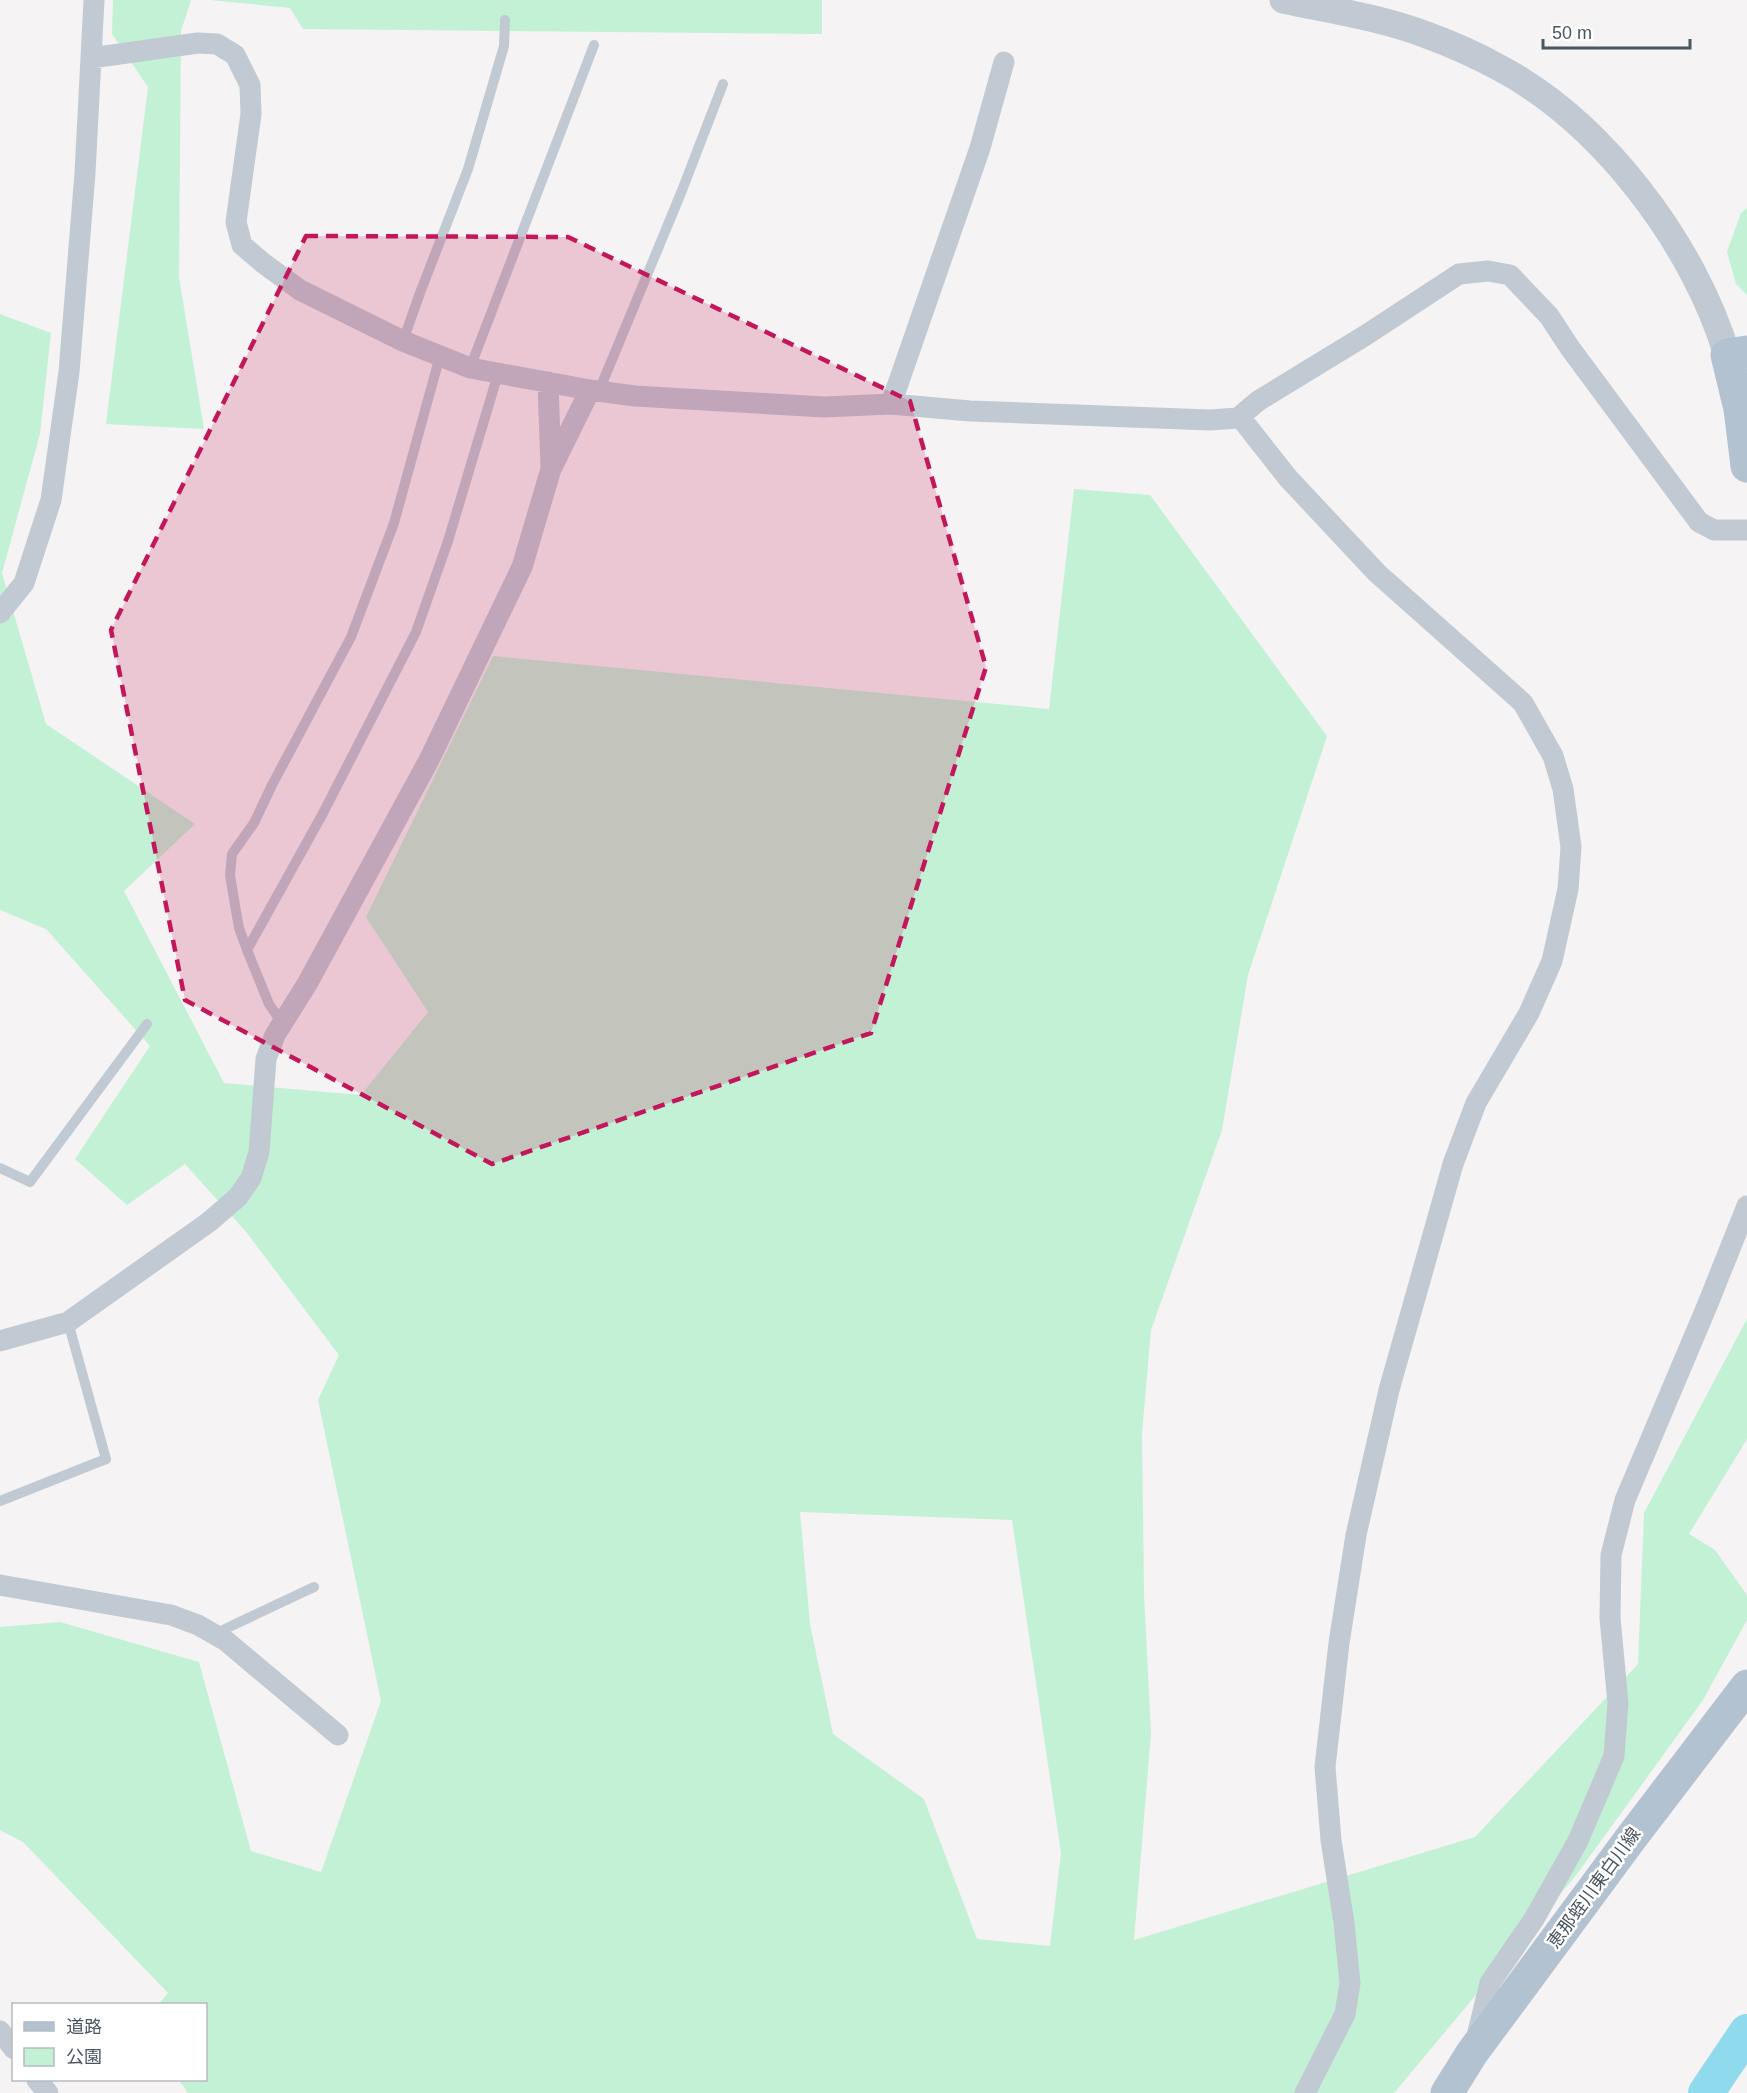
<svg xmlns="http://www.w3.org/2000/svg" width="1747" height="2093" font-family="Arial,'Noto Sans JP',sans-serif">
<rect width="100%" height="100%" fill="#f5f3f3"/>
<!-- green -->
<path fill="#c3f1d5" fill-rule="evenodd" d="M113 0H191L181 31 179 277 204 429 106 424 148 87 112 34Z
M210 0H822V34L303 29 290 8Z
M1747 208V295L1736 284 1727 252 1741 213Z
M0 314 51 333 40 434 2 573 46 724 195 824 124 891 224 1083 361 1095 428 1012 366 917 493 656 1049 709 1074 489 1150 495 1327 736 1248 975 1222 1130 1151 1330 1142 1433 1144 1594 1151 1733 1134 1940 1475 1837 1638 1664 1644 1513 1747 1319V1439L1689 1534 1715 1550 1747 1595V1620L1703 1700 1577 1874 1394 2093H188L179 2080H206V2004H159L168 1993 23 1842 0 1830V1627L60 1622 199 1662 251 1851 321 1872 381 1701 318 1400 339 1355 247 1233 185 1164 127 1205 75 1159 150 1046 46 929 0 910ZM800 1512 1012 1520 1061 1853 1050 1946 977 1939 924 1799 833 1734 810 1624Z"/>
<g fill="none" stroke-linecap="round" stroke-linejoin="round">
<!-- river -->
<path stroke="#90daee" stroke-width="36" d="M1706 2093 1747 2032"/>
<!-- service -->
<path stroke="#c1cad2" stroke-width="10" d="M403 341 420 293 468 169 504 46 505 20
M470 368 594 45
M599 391 681 193 723 84
M247 950 239 928 236 911 230 875 232 854 254 823 272 785 351 637 394 523 440 356
M282 1023 269 1004 247 950 322 815 416 632 448 541 498 374
M0 1168 30 1182 147 1024
M0 1501 106 1459 68 1322
M217 1635 225 1629 314 1587"/>
<!-- minor -->
<path stroke="#c1cad2" stroke-width="21" d="M91 58 198 43 217 44 235 55 250 85 251 114 236 222 242 245 263 263 300 290 403 341 470 368 590 390 635 396 824 407 891 404 970 411 1210 420 1238 418 1258 401 1366 335 1459 274 1488 271 1510 275 1549 316 1570 348 1699 522 1714 530H1747
M548 382 551 468
M891 404 980 148 1004 62
M1240 417 1288 478 1377 573 1523 703 1553 756 1563 789 1571 847 1568 889 1552 961 1529 1013 1476 1103 1453 1164 1389 1390 1356 1535 1339 1643 1325 1767 1331 1840 1344 1923 1350 1983 1345 2014 1305 2093
M0 613 24 583 51 500 69 372 85 173 94 0
M0 1341 68 1322 209 1222 238 1197 251 1178 259 1152 266 1059 275 1035 307 984 429 760 522 567 551 469 590 390
M0 1585 171 1615 198 1625 226 1641 338 1735
M0 2031 14 2049
M1477 2036 1490 1983 1534 1919 1578 1841 1614 1756 1618 1703 1610 1618 1611 1555 1625 1500 1707 1306 1747 1206
M37 2080 48 2093"/>
<!-- tertiary -->
<path stroke="#c1cad2" stroke-width="27" d="M1283 0C1330 10 1378 17 1424 34 1449 43 1474 54 1498 67 1602 122 1694 244 1727 355"/>
<!-- primary -->
<path stroke="#b3c2d1" stroke-width="33" d="M1747 352 1727 355 1740 409 1747 466
M1447 2093 1472 2053 1631 1838 1747 1686"/>
</g>
<!-- marked area -->
<path fill="#c2185b" fill-opacity="0.2" stroke="#c2185b" stroke-width="4.5" stroke-dasharray="12 8" stroke-linejoin="round" d="M306 236 568 237 910 401 986 667 871 1033 492 1164 185 1000 111 630Z"/>
<g text-anchor="middle" stroke-width="5" stroke-linejoin="round" paint-order="stroke">
<!-- street labels -->
<g font-size="18" fill="#4a5661" stroke="#fff">
<text transform="translate(1594 1888) rotate(-54)" y="6">恵那蛭川東白川線</text>
</g>
</g>
<!-- legend -->
<rect x="12" y="2003" width="195" height="78" fill="#ffffff" stroke="#b7bbc0" stroke-width="1.5"/>
<rect x="24" y="2022" width="30" height="9" fill="#b3c2d1" stroke="#b7bbc0" stroke-width="1.5"/>
<text x="66" y="2033" font-size="18" fill="#4a5661">道路</text>
<rect x="24" y="2048" width="30" height="18" fill="#c3f1d5" stroke="#b7bbc0" stroke-width="1.5"/>
<text x="66" y="2063" font-size="18" fill="#4a5661">公園</text>
<!-- scale -->
<path d="M1543 39v9h147v-9" fill="none" stroke="#4a5661" stroke-width="3"/>
<text x="1552" y="39" font-size="18" fill="#4a5661" stroke="#ffffff" stroke-width="4.5" paint-order="stroke">50 m</text>
</svg>
